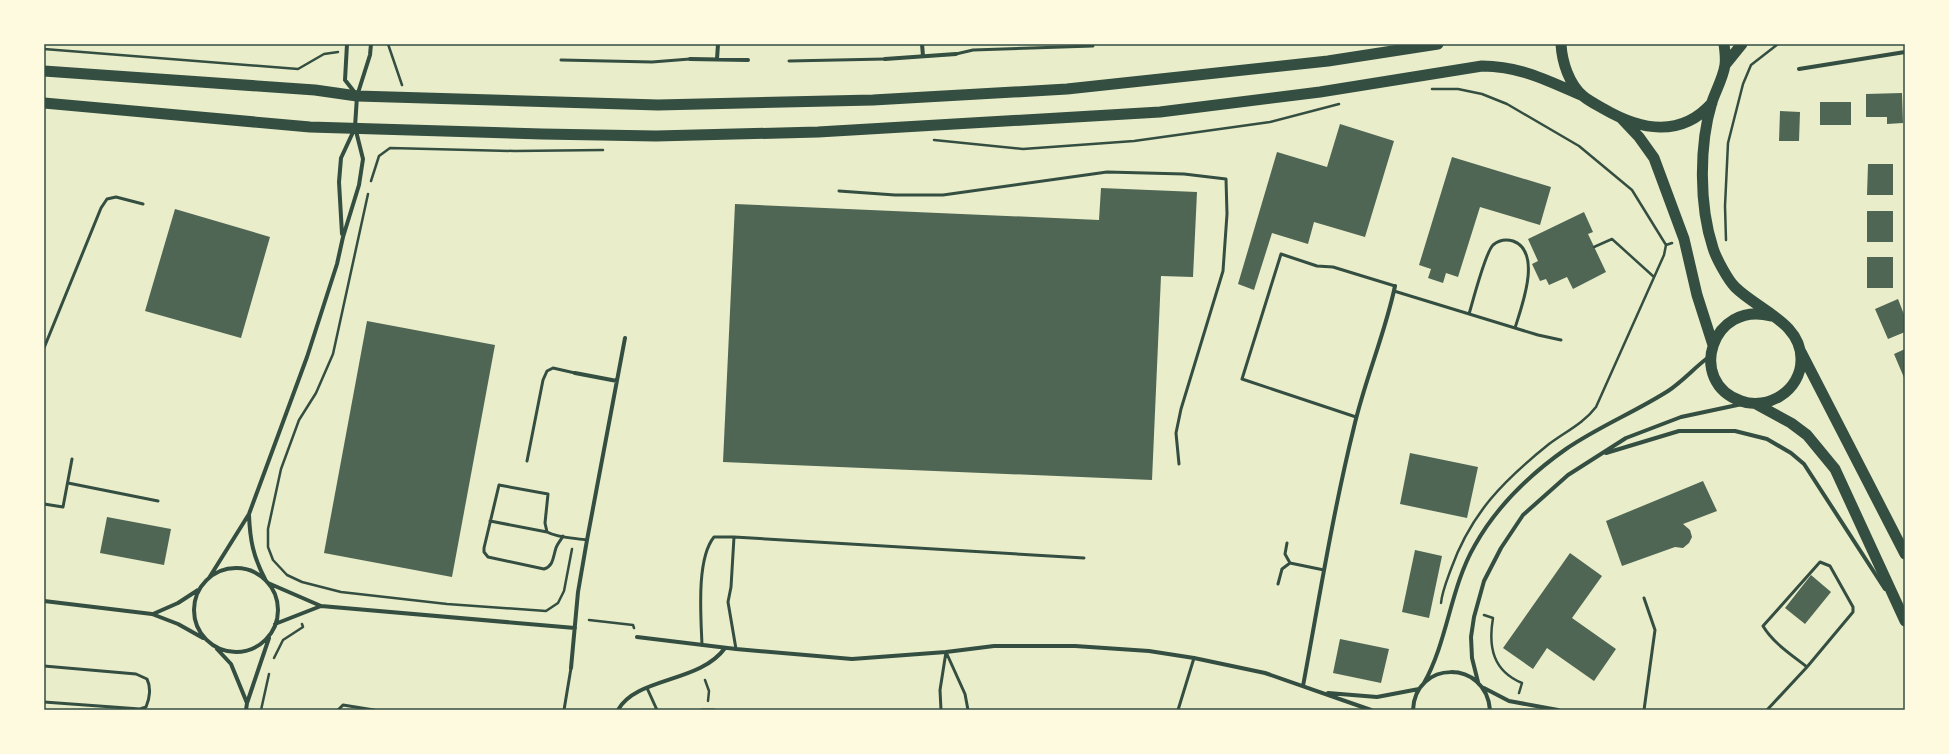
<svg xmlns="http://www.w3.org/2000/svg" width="1949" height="754" font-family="'Roboto Condensed',sans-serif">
<rect width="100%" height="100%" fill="#e9edc9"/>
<!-- building -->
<path fill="#4f6655" d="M1902 93 1903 123 1887 124V117H1866V94Z
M1820 102H1851V125H1820Z
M1780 111 1800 112 1799 141H1779Z
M1340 124 1394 141 1365 237 1314 222 1308 244 1272 233 1254 290 1238 284 1277 152 1327 167Z
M1452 157 1551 187 1540 225 1480 207 1458 277 1446 273 1443 283 1428 278 1431 269 1419 265Z
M1868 164H1893V195H1867Z
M1101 188 1197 192 1193 277 1161 276 1152 480 723 462 735 204 1099 220Z
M175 209 270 237 241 338 145 311Z
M1867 211H1893V242H1867Z
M1584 212 1593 232 1588 234 1606 272 1573 289 1567 277 1549 285 1546 279 1540 281 1532 264 1538 261 1528 239Z
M1867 257H1893V288H1867Z
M1898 299 1905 317V332L1888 339 1875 309Z
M367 321 495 345 452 577 324 553Z
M1905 349V380L1894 354Z
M1410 453 1478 467 1467 518 1400 504Z
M1703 481 1717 511 1683 524 1690 530 1692 537 1689 543 1683 548 1675 547 1622 566 1606 521Z
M107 517 171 529 164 565 100 553Z
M1415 550 1442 556 1429 618 1402 612Z
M1570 553 1602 576 1572 618 1616 649 1594 681 1547 648 1533 669 1503 648Z
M1811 575 1831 592 1805 624 1785 608Z
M1340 639 1389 649 1381 683 1333 673Z"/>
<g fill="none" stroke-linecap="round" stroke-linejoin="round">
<!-- path -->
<path stroke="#344e41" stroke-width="2.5" d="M388 44 402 85
M44 49 298 69 324 54 338 52
M1432 89H1458L1482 94 1507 104 1579 146 1632 190 1666 245 1672 243
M934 140 1023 149 1134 141 1270 122 1339 104
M371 181 379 156 390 148 515 151 603 150
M368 194 333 354 316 393 299 420 281 469 268 529V547L273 560 287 575 302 582 341 592 447 604 546 611 558 603 564 591 572 549
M1726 240 1725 206 1728 143 1743 84 1751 65 1778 44
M1594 247 1612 239 1654 277
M1441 603C1442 592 1447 580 1451 569 1471 513 1504 480 1549 444 1565 432 1584 423 1596 407L1664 255 1666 245
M1484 615 1493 618C1488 647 1493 671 1522 683L1519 693
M589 620 633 625 634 628
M274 658 283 640 303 627 302 624
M705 680 709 691 708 701
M261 710 269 674"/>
<!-- service -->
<path stroke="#344e41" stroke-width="3" d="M956 54 973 50 1093 46
M561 60 652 62 690 59
M789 61 885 59
M839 191 895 195H943L1107 172 1184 174 1226 179 1227 214 1223 271 1181 409 1176 433 1179 464
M1394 291 1538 335 1561 340
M1469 314C1473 301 1485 253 1493 245 1499 240 1506 239 1513 241 1543 252 1521 308 1515 328
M44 348 101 208 107 199 116 197 143 204
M1356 417 1242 379 1281 254 1317 266 1333 267 1395 286
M527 461 543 380 547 371 553 368 575 373
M68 483 158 501
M44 504 63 507 72 459
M490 521 547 532
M563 536C561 540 557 544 556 548 553 556 554 566 544 569L488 557 484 552V548L499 485 548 494 545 523 547 532C558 538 575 538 587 540
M734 537 1084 558
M1287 543 1285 554 1290 563 1324 570
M1278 584 1282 569 1290 563
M1644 598 1655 630 1644 710
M702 645C701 617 696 559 714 537H734L731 587 728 602 736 649
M946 652 965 694 968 710
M44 666 136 674 147 679C151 687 150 698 146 707L140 709 44 702
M647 688 657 710
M338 710 343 705 374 710
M564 710 571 668
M702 710H714
M941 710 940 690 946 652
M1178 710 1194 658
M1767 710 1807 667 1853 612V607L1830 566 1820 562 1763 626C1773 643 1792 655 1807 667"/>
<!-- minor -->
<path stroke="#344e41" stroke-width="4" d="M347 44 345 80 356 94
M922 44 923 56
M690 59 748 60
M717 59 718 44
M885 59 956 54
M1799 69 1905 52
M342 234 339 182 341 158 354 130
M575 373 617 381
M1606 453 1679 431H1735L1767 439 1791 453 1804 464 1885 589
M249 515C250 540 253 556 265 579
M194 610a42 42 0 1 1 84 0a42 42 0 1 1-84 0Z
M209 578 249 514 307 357 337 264 343 237 359 185 363 159 355 127 357 96 370 55 371 44
M268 583 321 606 575 628
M44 601 152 614 178 624 203 638
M153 614 178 603 198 590
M275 624 321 606
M637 637 736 649 852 659 946 652 994 646H1075L1149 651 1194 658 1265 673 1371 710
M217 649 231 664 247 703
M571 668 578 592 587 540 625 338
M1478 682 1472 658 1471 637 1474 617 1484 581 1501 548 1523 515 1568 475 1626 438 1681 417 1742 404
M1424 683C1448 640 1450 588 1475 545 1497 506 1529 475 1566 449 1598 427 1635 412 1668 391 1683 381 1695 367 1710 356
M1303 686C1319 600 1333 512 1354 427 1365 379 1385 334 1395 286
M1484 688 1509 701 1558 710
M1328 693 1377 697 1419 689
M246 710 247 703 269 638
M618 710C636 677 700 683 725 648
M1413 710C1415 660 1486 659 1490 710"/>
<!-- trunk -->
<path stroke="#344e41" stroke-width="11" d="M1561 44C1562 62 1569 84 1583 96 1589 101 1597 105 1604 109 1640 130 1681 138 1712 103
M1724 44C1725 51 1726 58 1725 65 1723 78 1716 90 1712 102 1699 145 1699 206 1713 248 1716 258 1728 280 1735 287 1758 310 1802 323 1801 360 1801 390 1768 411 1741 401 1686 382 1712 300 1771 316
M1725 65 1742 44
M44 71 315 90 357 96 658 105 873 100 1067 89 1328 61 1438 44
M44 103 310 127 542 134 656 136 818 132 1160 112 1320 92 1482 66C1520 66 1549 81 1583 96
M1622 119 1639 137 1654 158 1684 239 1697 295 1713 345
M1801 352 1905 554
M1756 404 1791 423 1807 435 1835 469 1905 621"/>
</g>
<!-- border -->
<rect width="1949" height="754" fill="none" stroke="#fefae0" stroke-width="90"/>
<rect x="45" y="45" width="1859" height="664" fill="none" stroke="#344e41" stroke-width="1.5"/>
</svg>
